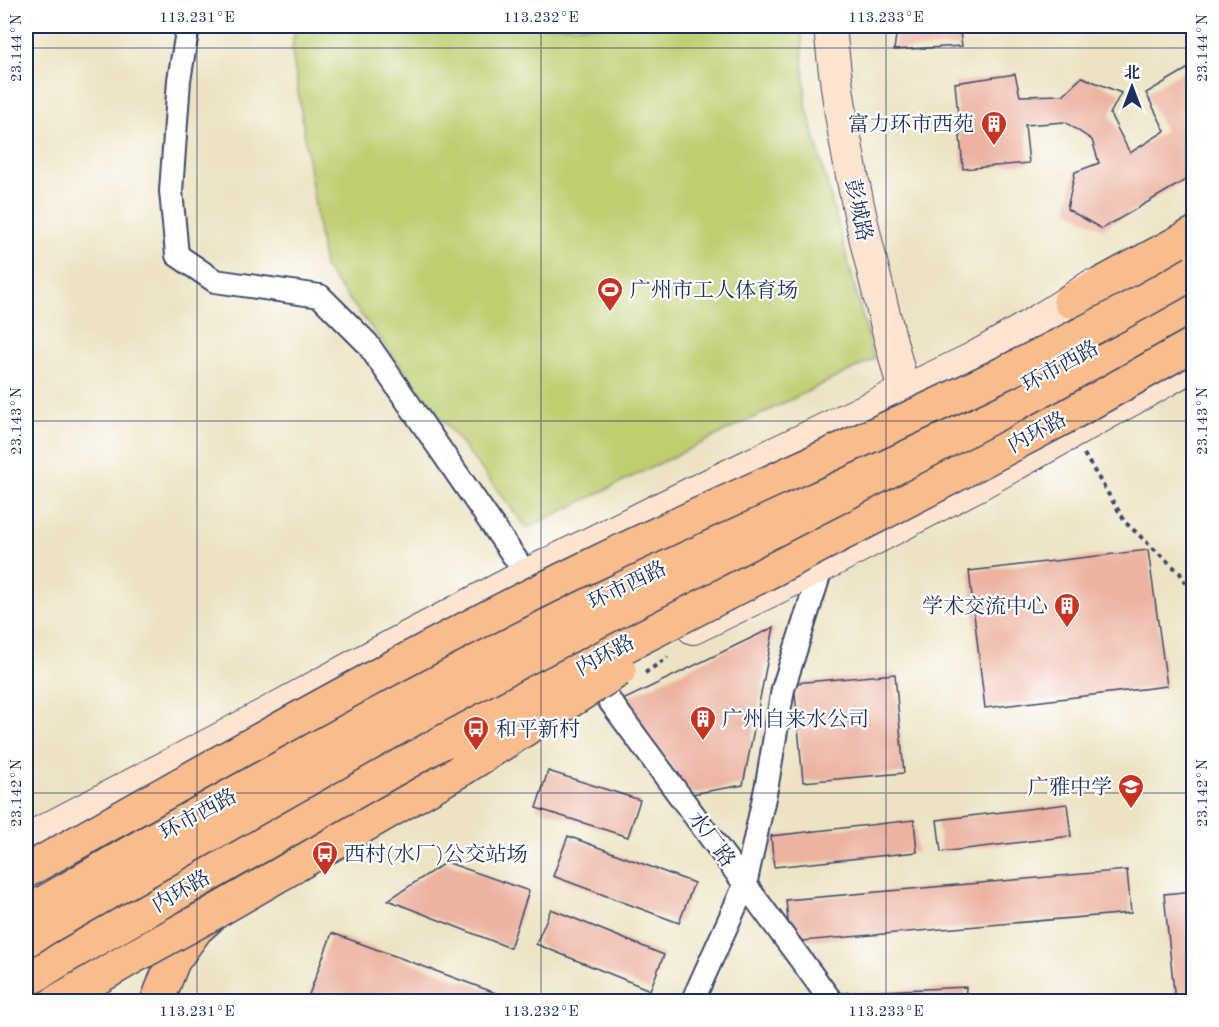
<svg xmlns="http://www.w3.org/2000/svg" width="1219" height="1027" font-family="'Old Standard TT','Noto Serif SC',serif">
<rect width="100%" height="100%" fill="#fff"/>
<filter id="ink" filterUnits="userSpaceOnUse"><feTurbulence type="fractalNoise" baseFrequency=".0167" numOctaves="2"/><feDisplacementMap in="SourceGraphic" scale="12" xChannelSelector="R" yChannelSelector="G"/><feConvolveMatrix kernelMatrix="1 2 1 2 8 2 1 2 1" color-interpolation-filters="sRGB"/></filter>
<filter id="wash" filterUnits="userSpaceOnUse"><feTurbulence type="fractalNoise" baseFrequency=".008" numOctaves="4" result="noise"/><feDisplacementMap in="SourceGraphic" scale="24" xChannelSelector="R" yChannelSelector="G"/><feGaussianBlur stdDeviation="1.35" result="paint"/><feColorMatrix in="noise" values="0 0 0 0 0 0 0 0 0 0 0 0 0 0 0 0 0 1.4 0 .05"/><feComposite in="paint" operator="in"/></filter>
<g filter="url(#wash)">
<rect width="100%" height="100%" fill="#ede3c3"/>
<!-- green -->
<path fill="#bfce71" stroke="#6d7e68" stroke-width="1.5" d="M295 26H801L806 105 874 359 527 528 324 267 292 50Z"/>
<g id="blocks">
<!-- building -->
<path fill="#ecb3a1" d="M861 26H959L962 46 894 50 897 28 861 27Z
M1192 66 1194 68V175L1102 229 1067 209 1075 172 1099 163 1092 140 1065 122 1025 125 1029 163 963 169 955 83 1015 74 1020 96 1063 95 1082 77 1121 93 1110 114 1130 153 1165 131 1146 93Z
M1148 550 1167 686 985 708 969 571Z
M774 627 743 785 692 794 623 700Z
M895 674 904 773 803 782 794 683Z
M548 771 640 800 628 837 536 808Z
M1067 804 1071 836 941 852 937 820Z
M914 820 917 852 774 867 771 836Z
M568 836 694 883 679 923 553 876Z
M446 862 529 891 510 948 388 900Z
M1127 870 1131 913 790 942 786 900Z
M1194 891V1002H1175L1164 894Z
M551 909 664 955 650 990 536 944Z
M332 933 504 996 502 1002 307 1000Z
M966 987 965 1002H846L840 993Z"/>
</g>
</g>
<g filter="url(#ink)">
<use href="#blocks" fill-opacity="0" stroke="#3a4a6d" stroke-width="1.5"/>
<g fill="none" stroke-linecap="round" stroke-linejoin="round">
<defs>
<path id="street" d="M188 26 179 80 171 191 177 255 215 281 320 296 367 343 535 587
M1084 314 1194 253
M592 677 832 1002
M692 1002 745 885 767 784 783 689 822 566"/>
<path id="secondary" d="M830 26C841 150 872 271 904 391
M693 628 822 566 981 483 1165 381 1194 364
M26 840 218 740 380 652 526 575 694 492 972 359C1013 336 1053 313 1091 286"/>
<path id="primary" d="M26 913 185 821 426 687 557 619 732 534 792 503 949 427 1128 330 1194 292
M26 944 124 887 243 821 415 723 505 675 627 615 806 533 951 459 1077 389 1194 323"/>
<path id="highway" d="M1070 301 1194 234
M157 1002 173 961 196 929 215 912 462 769"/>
</defs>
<!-- street casing -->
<use href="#street" stroke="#3a4a6d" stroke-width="26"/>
<!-- secondary casing -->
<use href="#secondary" stroke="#3a4a6d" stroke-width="34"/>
<!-- primary casing -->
<use href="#primary" stroke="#3a4a6d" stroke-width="36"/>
<!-- highway casing -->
<use href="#highway" stroke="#3a4a6d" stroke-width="36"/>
<!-- path -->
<path stroke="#3a4a6d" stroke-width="4" stroke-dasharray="4.5 4.5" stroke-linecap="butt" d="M1084 454 1126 523 1180 573 1194 600"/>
<!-- street -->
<use href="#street" stroke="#fff" stroke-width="22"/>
<!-- secondary -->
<use href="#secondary" stroke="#fde4d1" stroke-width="32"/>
<!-- primary -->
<use href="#primary" stroke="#fabc8b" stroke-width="33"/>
<!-- highway -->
<use href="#highway" stroke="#fabc8b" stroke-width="33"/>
<defs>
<path id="highway-bridge" d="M462 769 619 670
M26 871C214 766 400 658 594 564 794 467 1001 385 1194 272
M26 981 63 958 439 744 530 695 933 487 1067 416 1194 344
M56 1002 133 957 215 912"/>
</defs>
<!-- highway-bridge casing -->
<use href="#highway-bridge" stroke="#3a4a6d" stroke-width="36" stroke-linecap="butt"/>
<!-- path-bridge -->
<path stroke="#3a4a6d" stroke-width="4" stroke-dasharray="4.5 4.5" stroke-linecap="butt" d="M645 673 668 657"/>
<!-- highway-bridge -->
<use href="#highway-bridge" stroke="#fabc8b" stroke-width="33"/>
</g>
</g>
<!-- ticks -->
<path fill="none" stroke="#1b2f5e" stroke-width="1.5" stroke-opacity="0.45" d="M197 26V1002M541 26V1002M886 26V1002M26 48H1194M26 421H1194M26 793H1194"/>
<!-- icons -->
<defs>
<symbol id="building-pin" viewBox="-11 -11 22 30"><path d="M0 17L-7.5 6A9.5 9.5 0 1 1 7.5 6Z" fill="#c8321e" stroke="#fff"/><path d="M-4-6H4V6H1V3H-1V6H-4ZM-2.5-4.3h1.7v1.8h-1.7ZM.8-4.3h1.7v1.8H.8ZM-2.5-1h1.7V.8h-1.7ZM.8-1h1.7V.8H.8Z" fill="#fff"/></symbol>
<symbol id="stadium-pin" viewBox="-11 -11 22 30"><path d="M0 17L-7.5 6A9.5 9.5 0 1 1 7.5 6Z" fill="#c8321e" stroke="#fff"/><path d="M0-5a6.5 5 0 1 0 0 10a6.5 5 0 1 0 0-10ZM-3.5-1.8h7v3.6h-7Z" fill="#fff"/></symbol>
<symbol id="bus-pin" viewBox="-11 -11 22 30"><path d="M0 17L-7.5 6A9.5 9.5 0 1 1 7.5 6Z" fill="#c8321e" stroke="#fff"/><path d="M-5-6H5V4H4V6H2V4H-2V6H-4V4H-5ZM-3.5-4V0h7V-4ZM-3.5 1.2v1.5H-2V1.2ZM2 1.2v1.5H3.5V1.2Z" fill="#fff"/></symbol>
<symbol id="school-pin" viewBox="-11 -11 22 30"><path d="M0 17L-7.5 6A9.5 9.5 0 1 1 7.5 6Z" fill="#c8321e" stroke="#fff"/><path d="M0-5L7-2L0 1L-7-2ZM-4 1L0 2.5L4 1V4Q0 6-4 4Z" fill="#fff"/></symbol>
</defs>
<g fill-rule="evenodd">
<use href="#building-pin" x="979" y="109" width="30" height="40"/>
<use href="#stadium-pin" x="595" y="275" width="30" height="40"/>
<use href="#building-pin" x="1052" y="591" width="30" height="40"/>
<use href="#building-pin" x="688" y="704" width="30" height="40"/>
<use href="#bus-pin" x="461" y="714" width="30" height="40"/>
<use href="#school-pin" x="1116" y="772" width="30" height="40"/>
<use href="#bus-pin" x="310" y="839" width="30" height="40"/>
</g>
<g text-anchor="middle" stroke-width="4.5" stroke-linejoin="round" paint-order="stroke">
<!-- poi labels -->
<g font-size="21" fill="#1b2f5e" stroke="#fff" text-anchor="start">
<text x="974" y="131" text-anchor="end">富力环市西苑</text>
<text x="630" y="297">广州市工人体育场</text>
<text x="1048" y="613" text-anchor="end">学术交流中心</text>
<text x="722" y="726">广州自来水公司</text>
<text x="496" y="736">和平新村</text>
<text x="1112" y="794" text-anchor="end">广雅中学</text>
<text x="344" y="861">西村(水厂)公交站场</text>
</g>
<!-- street labels -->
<g font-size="21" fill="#1b2f5e" stroke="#fff">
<text transform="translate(859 210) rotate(78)" y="7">彭城路</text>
<text transform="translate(1060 366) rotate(-29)" y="7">环市西路</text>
<text transform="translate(1037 432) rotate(-28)" y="7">内环路</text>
<text transform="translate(627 585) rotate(-26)" y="7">环市西路</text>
<text transform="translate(605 655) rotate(-28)" y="7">内环路</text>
<text transform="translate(198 814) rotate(-29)" y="7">环市西路</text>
<text transform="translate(712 839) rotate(54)" y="7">水厂路</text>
<text transform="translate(181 891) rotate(-30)" y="7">内环路</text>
</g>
</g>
<!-- margin -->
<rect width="1219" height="1027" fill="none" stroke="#fff" stroke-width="66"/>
<!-- north arrow -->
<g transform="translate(1132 87)" stroke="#ffffff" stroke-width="4.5" paint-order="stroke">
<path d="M0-4.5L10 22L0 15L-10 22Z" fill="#1b2f5e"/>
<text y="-9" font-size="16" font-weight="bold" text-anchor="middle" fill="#1b2f5e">北</text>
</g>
<rect x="33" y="33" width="1153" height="961" fill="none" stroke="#1b2f5e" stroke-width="2"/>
<g font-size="15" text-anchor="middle" fill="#1b2f5e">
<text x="197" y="22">113.231°E</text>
<text x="541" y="22">113.232°E</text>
<text x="886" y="22">113.233°E</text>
<text transform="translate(16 48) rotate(-90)" y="5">23.144°N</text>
<text transform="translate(1202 48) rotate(-90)" y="5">23.144°N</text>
<text transform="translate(16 421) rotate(-90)" y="5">23.143°N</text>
<text transform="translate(1202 421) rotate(-90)" y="5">23.143°N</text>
<text transform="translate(16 793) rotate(-90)" y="5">23.142°N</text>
<text transform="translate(1202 793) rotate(-90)" y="5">23.142°N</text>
<text x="197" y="1016">113.231°E</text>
<text x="541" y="1016">113.232°E</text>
<text x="886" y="1016">113.233°E</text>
</g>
</svg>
